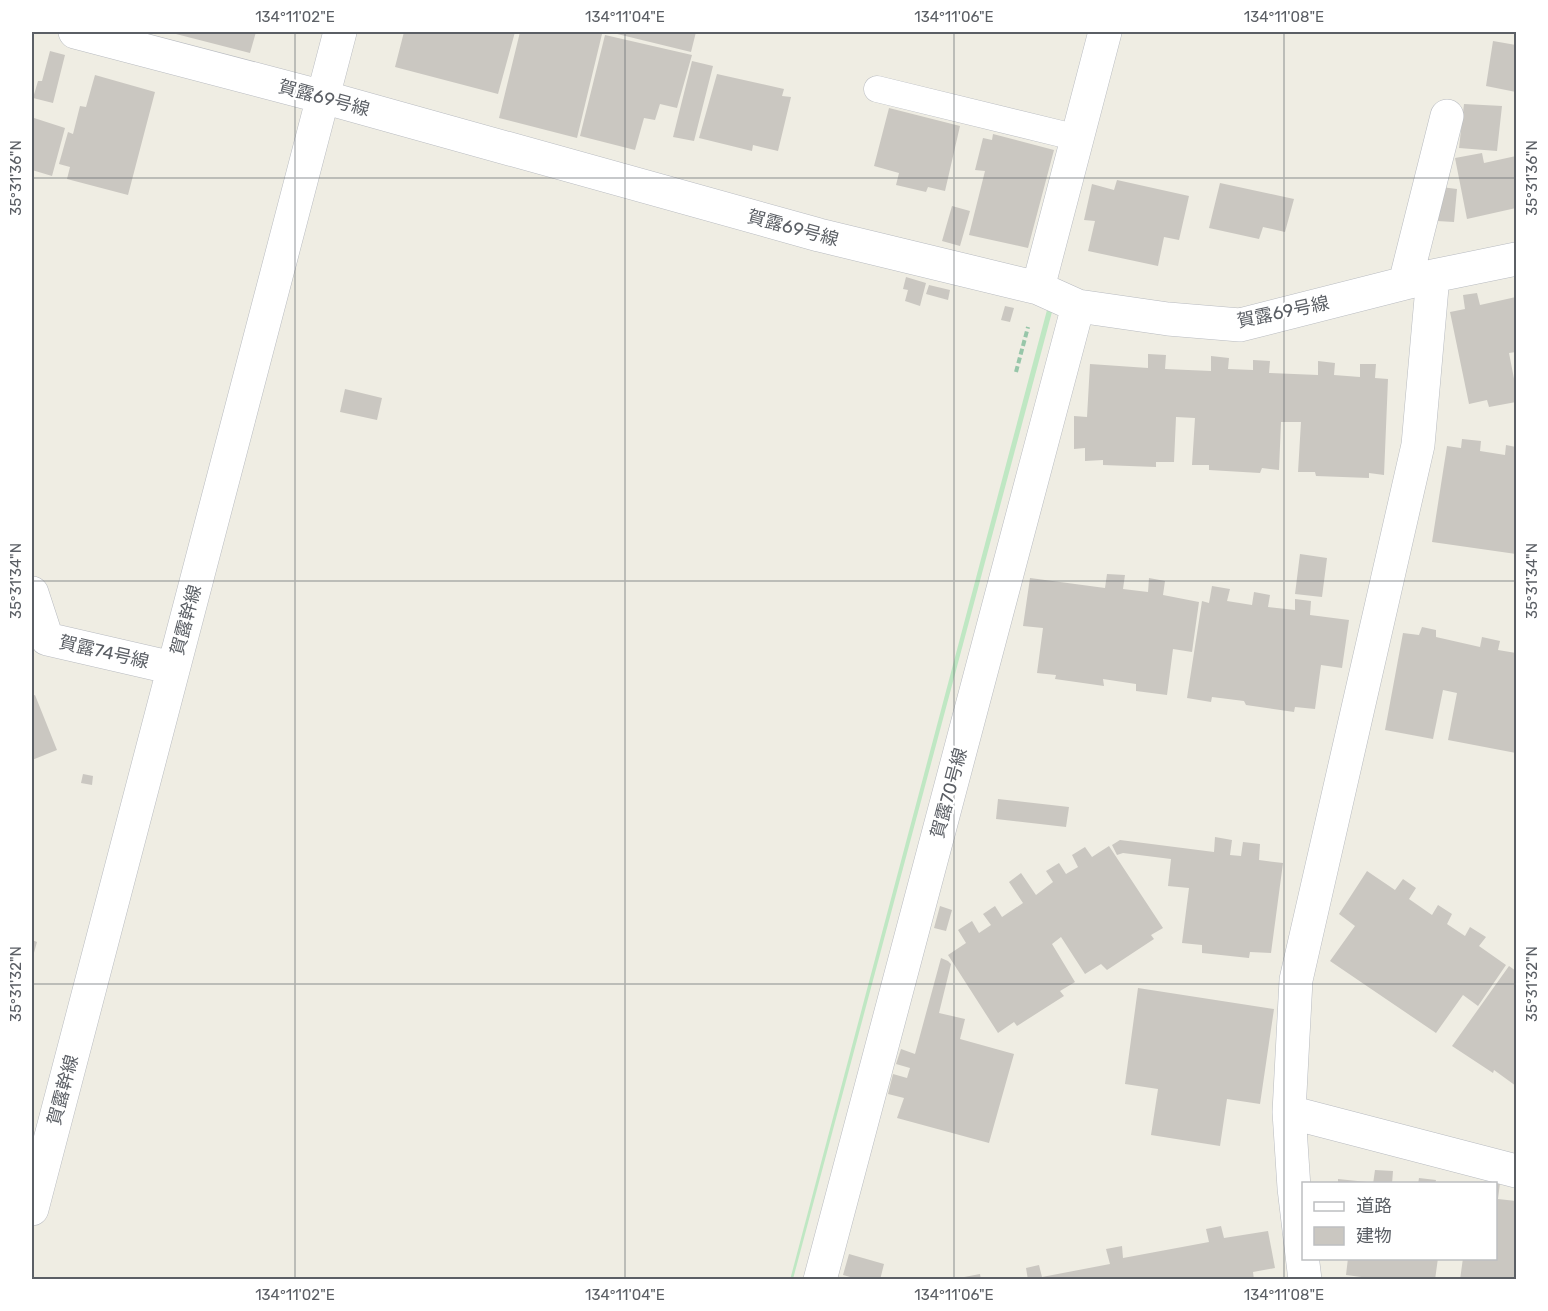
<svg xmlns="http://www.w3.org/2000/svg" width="1548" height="1311" font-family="Rubik,'Noto Sans JP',sans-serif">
<rect width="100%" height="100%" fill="#efede3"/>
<!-- green -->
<path fill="#bfe7c3" d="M1047 310 1052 312 793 1279 790 1280Z"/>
<!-- building -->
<path fill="#cac7c1" d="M177 32H256L250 53 176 34Z
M404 32H515L498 94 395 67Z
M520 32H590L602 34 577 138 499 118Z
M609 32H696L691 52Z
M605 35 692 55 677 108 660 104 655 120 644 118 635 150 580 136Z
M1493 41 1516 45V92L1486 86Z
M50 51 65 55 53 103 33 98 38 81H42Z
M692 61 713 66 694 141 673 137Z
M717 74 784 89 782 96 791 97 778 151 753 145 752 151 699 138Z
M95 75 155 92 128 195 67 179 70 167 59 164 68 132 73 134 80 106 86 107Z
M1464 104 1502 106 1497 151 1459 148Z
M889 108 960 126 945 191 928 187 926 192 896 185 899 173 874 166Z
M34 118 65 128 52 176 32 170V122Z
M993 134 1054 150 1028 248 969 235 985 171 975 170 983 138 992 140Z
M1482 153 1484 163 1516 156V208L1467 219 1455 158Z
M1117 180 1189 196 1179 240 1164 237 1158 266 1088 251 1095 221 1084 220 1092 184 1114 190Z
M1220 183 1294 199 1285 232 1263 227 1259 239 1209 228Z
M1441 187 1457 189 1454 222 1437 221Z
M952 206 970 211 960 246 942 241Z
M906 277 926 283 920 306 905 301 908 290 903 289Z
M929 285 950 290 948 300 926 294Z
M1477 293 1480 305 1516 297V352L1509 353 1516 389V402L1489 407 1487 400 1469 404 1450 312 1465 309 1463 295Z
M1005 306 1014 308 1010 322 1001 320Z
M1148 354 1166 355 1165 369 1211 371V356L1229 358 1228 369 1253 370V360L1270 361 1269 373 1318 375V361L1335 363 1334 375 1360 377V364H1376L1375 378 1388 379 1384 475 1369 473V478L1316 476 1315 472H1298L1301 422H1281L1279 470 1262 468 1260 473 1209 470V465H1192L1195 418 1176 417 1174 462H1156V467L1103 465V460L1085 461V448L1074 449V416L1087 417 1090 364 1148 368Z
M345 389 382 398 377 420 340 412Z
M1462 439 1481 441 1480 451 1505 455 1506 445 1516 447V554L1432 542 1447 446 1461 448Z
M1300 554 1327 558 1322 597 1295 594Z
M1107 574 1125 575 1123 589 1148 592 1149 578 1165 581 1163 595 1199 602 1192 652 1173 649 1167 695 1136 691V684L1103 679 1104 686 1055 679 1056 675 1037 673 1043 628 1023 626 1030 578 1105 588Z
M1212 586 1230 589 1227 601 1252 605 1254 592 1270 595 1268 607 1295 610V599L1311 601 1310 615 1349 620 1342 668 1321 665 1315 709 1295 707 1294 712 1246 705 1244 701 1212 697 1211 702 1187 698 1202 601 1209 603Z
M1422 627 1436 630V637L1480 647 1482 637 1500 641 1498 650 1516 653V753L1448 740 1457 693 1443 690 1433 739 1385 730 1403 633 1419 635Z
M35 695 57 750 32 760V696Z
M83 774 93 776 92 785 81 783Z
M998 799 1069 807 1066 827 996 819Z
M1215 837 1232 840 1230 855 1241 856 1243 842 1260 844 1259 860 1283 863 1271 953 1250 952 1249 958 1202 953V945L1182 943 1189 888 1168 886 1171 859 1123 853 1117 855 1112 845 1120 840 1214 852Z
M1109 846 1163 928 1151 935 1154 939 1107 970 1101 964 1085 974 1061 937 1052 944 1075 982 1060 991 1064 996 1017 1026 1014 1022 998 1033 948 955 966 943 958 930 972 921 979 933 991 925 983 914 995 906 1002 917 1023 903 1009 882 1021 873 1036 895 1053 882 1046 871 1059 863 1066 874 1078 867 1072 855 1085 847 1092 857Z
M1367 871 1395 890 1403 879 1416 888 1409 899 1432 915 1438 905 1452 914 1447 924 1465 936 1470 927 1486 937 1479 946 1506 965 1478 1006 1463 995 1436 1033 1330 961 1355 926 1339 914Z
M940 906 952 910 946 931 934 928Z
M32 940 37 942 32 960Z
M941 958 948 961 951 964 939 1013 965 1019 960 1039 1014 1054 989 1143 897 1118 904 1098 888 1094 893 1074 907 1078 910 1068 896 1064 901 1049 915 1054Z
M1509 966 1516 971V1086L1494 1070 1493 1073 1452 1046Z
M1138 988 1274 1009 1260 1104 1227 1099 1220 1146 1151 1135 1158 1089 1125 1084Z
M1375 1170 1393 1171 1392 1184H1373Z
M1419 1178 1436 1180 1435 1184H1418Z
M1338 1179 1367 1182V1184H1338Z
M1496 1183H1500L1498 1199 1516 1201V1280H1460L1463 1258H1496Z
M1221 1226 1224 1238 1268 1231 1275 1268 1253 1272 1254 1280H1028L1026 1268 1039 1265 1042 1277 1110 1264 1106 1249 1122 1246 1123 1258 1209 1242 1206 1229Z
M849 1254 884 1264 880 1280H861L843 1275Z
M1348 1258H1438L1435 1280H1369V1278L1346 1275Z
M980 1274 981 1280H959V1278Z"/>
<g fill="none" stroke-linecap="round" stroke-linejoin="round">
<defs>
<path id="service" d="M877 89 1078 138"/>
<path id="minor" d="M75 32 323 97 819 235 1038 288 1078 306 1168 319 1240 325 1433 276 1516 259
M1433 276 1418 445 1296 980 1289 1112 1516 1171
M1405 283 1447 116
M1038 288 1105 32
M32 593 47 639 173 668
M1289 1112 1294 1188 1305 1280
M32 1209 340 32
M820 1280 1078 306"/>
</defs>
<!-- service casing -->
<use href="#service" stroke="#b8bbc0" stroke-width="27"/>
<!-- minor casing -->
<use href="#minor" stroke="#b8bbc0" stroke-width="34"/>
<!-- path -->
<path stroke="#97c6a9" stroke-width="4" stroke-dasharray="6 3" stroke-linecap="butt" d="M1016 372 1028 327"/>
<!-- service -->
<use href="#service" stroke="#fff" stroke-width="26"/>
<!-- minor -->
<use href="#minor" stroke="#fff" stroke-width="33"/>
</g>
<!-- ticks -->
<path fill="none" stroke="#5b5f65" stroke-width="1.5" stroke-opacity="0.45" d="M295 32V1280M625 32V1280M954 32V1280M1284 32V1280M32 178H1516M32 581H1516M32 984H1516"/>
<g text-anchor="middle" stroke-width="4.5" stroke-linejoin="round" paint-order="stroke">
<!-- street labels -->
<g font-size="18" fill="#5b5f65" stroke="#fff">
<text transform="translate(324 98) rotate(15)" y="6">賀露69号線</text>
<text transform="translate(793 228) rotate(15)" y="6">賀露69号線</text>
<text transform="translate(1283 312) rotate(-12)" y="6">賀露69号線</text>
<text transform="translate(186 620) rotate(-75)" y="6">賀露幹線</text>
<text transform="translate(104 652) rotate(13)" y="6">賀露74号線</text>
<text transform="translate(949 793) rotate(-75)" y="6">賀露70号線</text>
<text transform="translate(63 1090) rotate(-75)" y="6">賀露幹線</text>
</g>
</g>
<!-- border -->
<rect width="1548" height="1311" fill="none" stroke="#ffffff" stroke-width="66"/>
<!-- legend -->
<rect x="1302" y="1182" width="195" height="78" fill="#ffffff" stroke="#bdbfc1" stroke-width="1.5"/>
<rect x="1314" y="1202" width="30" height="9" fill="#ffffff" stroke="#bdbfc1" stroke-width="1.5"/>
<text x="1356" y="1212" font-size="18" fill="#5b5f65">道路</text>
<rect x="1314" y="1227" width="30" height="18" fill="#cac7c1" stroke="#bdbfc1" stroke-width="1.5"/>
<text x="1356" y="1242" font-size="18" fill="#5b5f65">建物</text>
<rect x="33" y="33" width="1482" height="1245" fill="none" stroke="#5b5f65" stroke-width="2"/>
<g font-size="15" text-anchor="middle" fill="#5b5f65">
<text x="295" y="22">134°11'02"E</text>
<text x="625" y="22">134°11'04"E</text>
<text x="954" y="22">134°11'06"E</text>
<text x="1284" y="22">134°11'08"E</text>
<text transform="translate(16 178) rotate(-90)" y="5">35°31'36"N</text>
<text transform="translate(1532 178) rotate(-90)" y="5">35°31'36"N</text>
<text transform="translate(16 581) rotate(-90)" y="5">35°31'34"N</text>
<text transform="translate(1532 581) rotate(-90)" y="5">35°31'34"N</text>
<text transform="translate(16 984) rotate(-90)" y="5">35°31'32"N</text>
<text transform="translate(1532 984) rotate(-90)" y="5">35°31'32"N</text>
<text x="295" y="1300">134°11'02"E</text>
<text x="625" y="1300">134°11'04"E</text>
<text x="954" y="1300">134°11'06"E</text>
<text x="1284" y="1300">134°11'08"E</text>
</g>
</svg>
